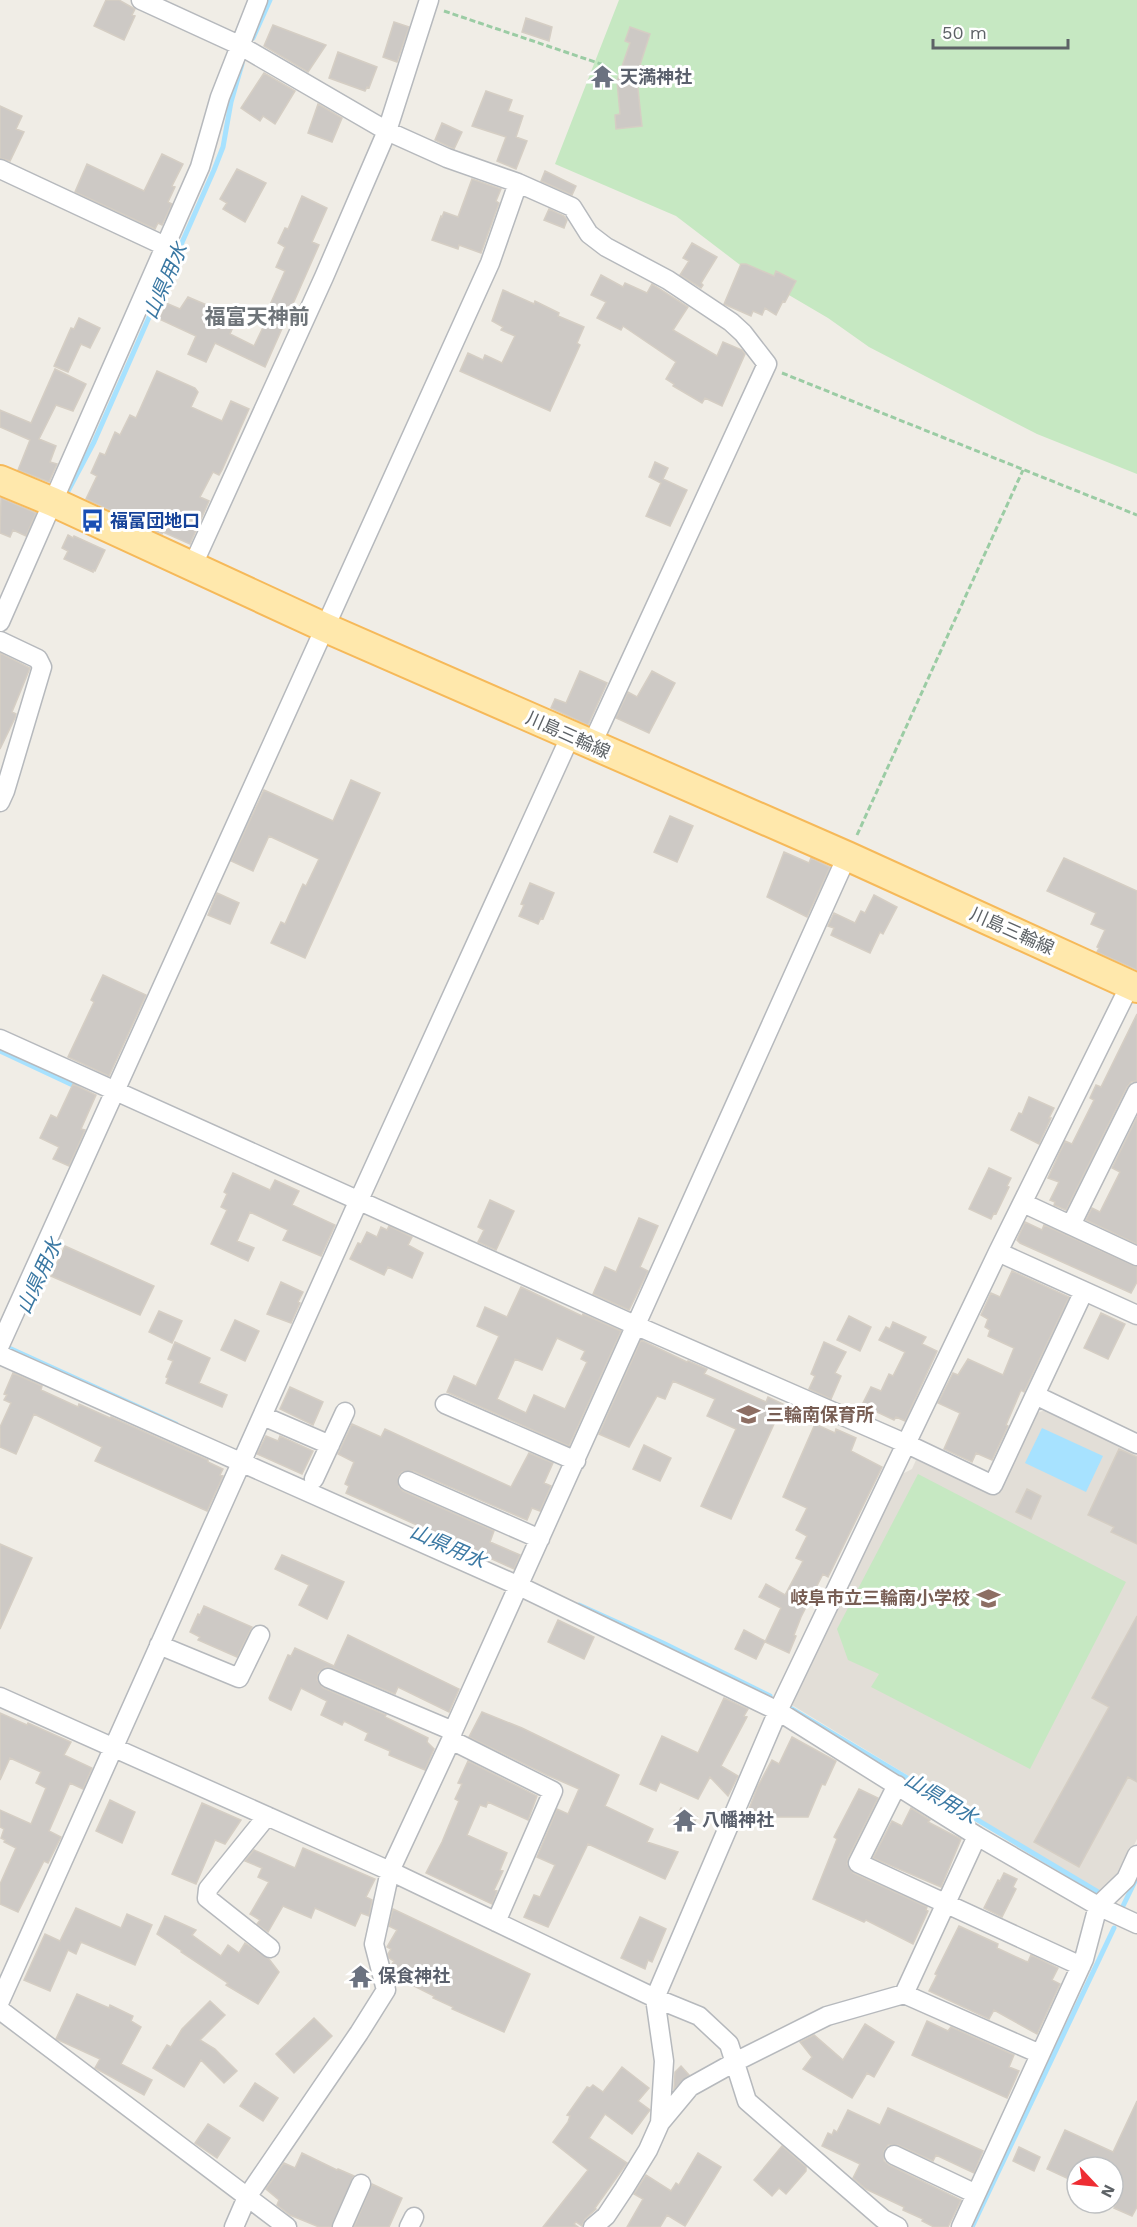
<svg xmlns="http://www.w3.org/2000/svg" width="1137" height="2227" font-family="'Work Sans','Noto Sans JP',sans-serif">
<rect width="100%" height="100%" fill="#f0ede6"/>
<!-- education -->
<path fill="#e2ded7" d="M1048 1409 1137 1452V1839L1115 1885 1100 1892 787 1702 902 1474 912 1469 916 1460 997 1495 1037 1413Z"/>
<!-- green -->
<path fill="#c6e8c2" d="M619 0H1137V474L1037 434 869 347 828 318 748 271 676 216 555 164Z
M918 1474 1126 1582 1030 1769 871 1687 879 1674 848 1660 837 1629Z"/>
<!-- water -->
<path fill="#a7e2ff" d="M1042 1428 1103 1456 1086 1492 1025 1463Z"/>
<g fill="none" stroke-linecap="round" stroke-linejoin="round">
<!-- stream -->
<path stroke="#a7e2ff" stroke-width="5" d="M253 38 270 0
M67 493 94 442 214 170 223 147 231 102 242 64
M0 1051 77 1087
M7 1344 9 1348 176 1424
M579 1605 663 1643 770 1696
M785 1705 1098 1892
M1123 1906 1137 1877
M972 2227 1114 1928"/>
</g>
<!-- building -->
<path fill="#cdc9c5" stroke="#d5cec4" stroke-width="1.5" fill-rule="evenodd" d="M106 0H119L135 9 132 15 135 16 124 40 94 26Z
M526 18 552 27 549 41 522 32Z
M394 22 409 27 397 62 383 57Z
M273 25 326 45 308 72 264 46Z
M630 27 650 34 640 65 655 71 650 85 637 80 642 126 616 129 615 115 620 114 617 81 630 43 625 41Z
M338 52 377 67 369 88 367 87 365 91 329 78Z
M264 73 295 91 275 124 263 116 260 121 241 108Z
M486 91 512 100 508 111 523 116 516 137 527 141 516 169 497 161 506 137 472 126Z
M318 104 342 118 332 142 308 133Z
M0 106 22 116 16 129 24 132 10 161 0 158Z
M442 123 462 132 454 149 435 140Z
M162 154 183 164 172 186 175 187 168 202 172 204 162 225 158 223 155 229 75 192 87 164 144 191Z
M237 169 266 183 245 222 223 209 227 203 220 199Z
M545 171 576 186 572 195 541 181Z
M472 179 501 189 496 201 499 203 481 253 459 245 458 249 432 240 441 216 442 217 444 212 458 217Z
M302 196 327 208 312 242 319 245 265 367 215 343 206 362 188 354 196 336 159 319 166 303 180 309 188 297 237 318 230 334 254 346 268 317 265 316 285 271 276 267 285 247 278 243 285 228 288 229Z
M549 209 564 216 567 220 564 228 544 220Z
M692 243 717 257 701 283 703 285 701 288 680 275 689 261 683 258Z
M741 264H746L774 276 776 271 796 281 785 302 783 301 776 315 765 308 762 315 753 311 751 316 724 304Z
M601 275 623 287 625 283 647 293 652 284 688 307 673 330 717 356 723 342 742 350 745 354 722 406 705 398 702 403 673 386 674 384 666 379 676 362 623 326 621 330 597 318 606 302 591 295Z
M503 290 534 304 535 301 559 313 558 316 584 327 577 343 580 345 550 411 460 371 468 353 483 360 485 355 502 363 515 336 501 330 503 327 492 321Z
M79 318 100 328 90 348 81 344 68 372 54 366 71 328 74 329Z
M55 369 86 384 73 411 56 405 39 439 56 446 50 462 57 464 49 482 18 470 30 440 0 427V410L31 423Z
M157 371 195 388 198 392 191 407 222 421 231 401 249 409 222 470 219 475 213 472 200 497 209 501 190 544 163 532 162 534 86 499 97 476 91 473 100 453 105 455 115 432 120 435 130 415 136 418Z
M655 462 668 468 663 479 687 490 670 526 646 516 661 483 649 477Z
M1 498 36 513 26 536 13 530 10 537 0 533Z
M68 535 73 538 74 536 105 550 95 571 93 570V572L64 559 68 551 62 548Z
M0 653 30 668 12 712 16 714 15 718 0 749Z
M580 671 607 683 588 725 551 708 555 699 566 703Z
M652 671 675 683 649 733 616 718 628 692 637 697Z
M351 780 380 793 305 958 271 943 281 922 285 924 303 884 306 886 319 859 269 836 253 871 231 861 264 790 333 821Z
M670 816 693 826 677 862 654 852Z
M784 852 809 863 811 858 830 867 807 917 767 897Z
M1064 858 1137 891V970L1097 952 1099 948 1097 947 1105 930 1091 924 1096 913 1047 891Z
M530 883 554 893 543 919 541 918 538 924 519 916 524 905 521 904Z
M217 893 239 903 230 924 208 915Z
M874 895 897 907 883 934 880 932 870 953 831 935 834 928 828 926 834 913 855 923 861 911 865 913Z
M103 975 146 995 109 1076 68 1057 94 1002 91 1000Z
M1137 1014V1081L1131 1082 1127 1087 1066 1210 1054 1205 1055 1202 1050 1200 1059 1182 1048 1178 1065 1141 1072 1144 1094 1100 1090 1098 1096 1085 1101 1087Z
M73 1084 96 1095 81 1129 85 1130 69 1166 53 1159 59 1147 40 1138 51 1115 57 1118Z
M1029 1097 1054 1108 1049 1118H1051L1039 1144 1011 1130 1019 1113 1022 1114Z
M1137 1117V1244L1086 1220 1092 1208 1100 1212 1120 1172 1112 1168Z
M989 1168 1011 1178 1007 1186 1009 1187 996 1214 994 1213 991 1219 969 1209Z
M233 1173 270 1190 275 1180 299 1191 292 1205 335 1225 321 1256 283 1240 288 1230 250 1212 237 1241 254 1248 248 1261 211 1244 227 1210 221 1207 227 1194 224 1192Z
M490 1200 514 1211 496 1250 478 1242 484 1230 478 1227Z
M639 1218 658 1226 640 1267 648 1271 629 1310 593 1294 605 1267 616 1272Z
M1025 1222 1042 1230 1044 1225 1137 1267V1282L1131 1293 1020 1243 1017 1240Z
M389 1226 412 1237 408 1245 423 1253 412 1278 388 1267 384 1275 350 1259 358 1243 361 1244 367 1232 377 1237 381 1227 387 1230Z
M65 1246 154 1286 140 1315 51 1276Z
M1012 1271 1069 1297 1024 1392 1021 1390 1006 1425 1008 1426 992 1460 976 1453 972 1462 944 1449 960 1413 938 1403 953 1373 958 1375 968 1359 1003 1375 1014 1348 988 1336 990 1330 985 1327 988 1319 981 1315 991 1293 1000 1297Z
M281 1282 303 1292 298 1302 300 1303 291 1323 267 1314Z
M521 1287 582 1316 583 1314 621 1331 569 1446 447 1392 454 1376 476 1386 499 1336 477 1326 485 1307 507 1317ZM557 1338 585 1351 581 1359 587 1362 565 1409 534 1395 526 1413 497 1399 515 1359 542 1370Z
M159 1311 182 1321 172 1343 149 1332Z
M1101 1313 1125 1324 1108 1359 1084 1348Z
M849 1316 871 1327 860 1351 837 1340Z
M235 1320 259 1331 245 1361 221 1350Z
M893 1322 926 1337 922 1344 937 1351 905 1421 896 1417 894 1420 862 1405 871 1387 881 1391 889 1374 893 1376 905 1352 879 1340 886 1327 890 1329Z
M641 1340 687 1362 688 1361 707 1369 704 1374 766 1402 768 1397 783 1404 731 1519 701 1506 736 1429 707 1416 715 1399 673 1381 665 1399 657 1396 629 1447 599 1434Z
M175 1342 210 1358 199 1383 227 1395 222 1407 166 1383 168 1378 166 1377 173 1361 168 1359Z
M824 1342 846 1352 835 1373 841 1376 831 1399 809 1389 815 1376 811 1374Z
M13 1373 42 1386 41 1390 78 1407 79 1404 110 1418 111 1417 208 1460V1462L223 1469 220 1475 223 1476 207 1511 95 1461 102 1447 34 1414 16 1454 0 1447V1427L11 1403 4 1400 7 1395 4 1394Z
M290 1387 323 1402 313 1425 280 1409Z
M352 1424 381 1437 385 1429 511 1487 529 1453 553 1463 544 1483 551 1486 540 1511 532 1508 527 1520 413 1471 402 1472 398 1477 399 1487 403 1491 494 1531 490 1542 520 1555 514 1569 346 1493 349 1486 345 1484 354 1462 338 1454Z
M815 1424 835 1433 836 1429 856 1438 851 1451 882 1467 828 1577 823 1574 801 1617 794 1635 796 1636 789 1653 765 1642 781 1608 759 1597 766 1584 785 1595 803 1561 796 1558 807 1536 796 1530 807 1508 783 1497Z
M266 1436 278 1441 280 1436 313 1451 302 1474 257 1454Z
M644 1445 671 1458 660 1481 633 1469Z
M1119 1449 1137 1457V1544L1111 1532 1114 1527 1088 1515Z
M1027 1489 1041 1496 1031 1519 1016 1512Z
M0 1544 32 1558 0 1629Z
M282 1555 344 1582 327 1619 299 1605 309 1585 275 1569Z
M204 1606 252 1627 237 1657 198 1640 200 1637 190 1632 198 1614 200 1615Z
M1137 1616V1782L1128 1777 1079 1867 1034 1842 1109 1707 1092 1698Z
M558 1620 594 1637 584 1659 548 1642Z
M744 1630 765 1641 756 1659 735 1649Z
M348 1635 459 1689 449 1712 398 1687 395 1694 332 1668 326 1667 318 1673 317 1680 323 1688 386 1715 385 1717 428 1738 427 1742 434 1749 425 1770 389 1755 390 1751 365 1740 368 1733 344 1721 342 1725 321 1715 327 1701 301 1688 291 1710 270 1700 269 1698 288 1655 291 1656 295 1648 334 1666Z
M724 1698 748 1709 744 1716 747 1717 721 1766 738 1776 728 1796 710 1777 698 1799 660 1782 656 1791 640 1784 662 1736 698 1753Z
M482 1712 522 1728 619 1775 605 1806 653 1829 647 1842 678 1852 665 1879 588 1844 548 1927 524 1917 534 1895 540 1897 555 1865 537 1857 557 1809 568 1814 579 1789 547 1775 469 1737Z
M0 1713 27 1725 28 1723 71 1742 64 1755 92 1768 83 1789 70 1783 49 1831 61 1837 48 1863 44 1861 18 1912 0 1904V1884L16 1848 4 1842 5 1840 1 1838 4 1829 0 1827V1810L31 1824 46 1788 36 1783 41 1772 10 1758 0 1780Z
M792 1737 836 1761 825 1785 822 1784 808 1817H776L749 1809 757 1788 772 1760 779 1764Z
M468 1761 537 1796 528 1820 488 1802 486 1807 480 1805 467 1835 507 1853 500 1870 503 1871 494 1890 497 1891 492 1904 426 1873 442 1842 459 1801 455 1799 462 1784 458 1783Z
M859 1789 878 1798 848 1858 847 1864 853 1873 927 1907 926 1910 928 1911 913 1944 866 1920 864 1922 813 1899 837 1839 834 1837Z
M110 1800 135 1812 122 1843 96 1831Z
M202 1803 241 1820 225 1844 215 1840 196 1884 172 1874Z
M681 1808 697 1817 691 1829 674 1821Z
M911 1808 930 1820 928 1822 961 1839 941 1887 873 1858 892 1821 902 1826Z
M303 1848 375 1879 366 1897 372 1900 369 1916 361 1913 355 1926 315 1908 311 1918 283 1906 268 1932 257 1924 260 1920 250 1914 269 1882 258 1877 262 1868 245 1861 254 1850 295 1868Z
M1004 1873 1017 1879 1013 1887 1016 1889 1002 1917 984 1908 998 1880 1000 1881Z
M76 1908 121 1928 127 1914 152 1925 135 1965 81 1942 76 1954 68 1950 50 1991 24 1980 45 1934 60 1941Z
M393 1909 530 1974 504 2032 452 2009 453 2007 433 1998 434 1996 394 1976 391 1966 394 1961 389 1958 388 1954 391 1949 387 1947 397 1930 389 1926Z
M165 1916 196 1930 192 1935 221 1956 228 1945 239 1953 245 1943 269 1959 279 1972 258 2004 226 1985 228 1983 181 1952 182 1951 157 1934Z
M640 1917 666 1929 652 1962 648 1960 645 1969 621 1958Z
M959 1926 998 1944 997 1948 1025 1961 1028 1962 1031 1955 1058 1968 1052 1980 1060 1984 1037 2034 994 2010 989 2019 929 1991 937 1975 935 1974Z
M77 1994 109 2008 110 2005 133 2016 131 2021 141 2027 121 2064 152 2080 144 2095 95 2068 100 2059 56 2039Z
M210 2001 225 2015 200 2040 215 2049 237 2071 224 2083 201 2060 184 2087 153 2068 167 2045 171 2047 182 2029Z
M314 2018 332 2036 294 2073 276 2054Z
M927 2021 948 2031 951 2027 1014 2055 1009 2067 1019 2071 1007 2098 912 2055Z
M865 2024 894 2042 874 2077 867 2073 852 2098 803 2069 812 2057 800 2042 814 2035 843 2060Z
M681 2066 689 2075 674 2089 675 2072Z
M622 2067 649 2088 638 2101 650 2110 632 2134 605 2114 589 2138 627 2163 595 2208 596 2209 585 2219 582 2226 576 2222 574 2224 578 2227H543L588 2170 553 2142 568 2122 570 2116 567 2115 587 2087 590 2088 593 2085 603 2092Z
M255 2083 278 2098 263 2121 240 2106Z
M1137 2101V2207L1132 2216 1114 2208 1121 2193 1113 2189V2167H1077L1071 2180 1047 2169 1065 2130 1113 2152Z
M888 2108 983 2151 974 2173 936 2155 933 2161 898 2145H888L884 2151V2161L889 2165 961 2200 948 2227H934L922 2221 923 2219 903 2210 904 2207 866 2189 853 2178 860 2164 822 2146 828 2133 832 2135 834 2130 837 2132 848 2110 880 2125Z
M208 2124 230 2138 217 2158 195 2143Z
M782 2146 806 2167V2171L786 2194 779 2188 772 2196 754 2180Z
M1019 2147 1040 2157 1034 2171 1013 2161Z
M302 2153 337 2170 338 2169 354 2176 331 2227H319L290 2215 277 2205 279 2200 266 2189 284 2163 295 2168Z
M698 2153 721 2167 685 2226 667 2215 660 2227H627L643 2199 634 2194 646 2175 671 2191 676 2183 679 2185Z
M372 2184 402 2198 389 2227H354Z"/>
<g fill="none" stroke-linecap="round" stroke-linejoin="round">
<defs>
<path id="street" d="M141 0 239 45 387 131 447 158 518 183 572 207 589 234 606 247 668 280 731 322 743 333 767 364 591 746
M0 169 165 246
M192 567 324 277 387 131 429 0
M0 622 200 167 220 97 258 0
M0 641 38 659 42 667 5 791 0 802
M0 1039 637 1326 907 1444 993 1485 1035 1395 1137 1444
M1023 1203 1137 1256
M1071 1225 1137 1092
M998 1252 1137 1315
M0 1345 490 263 518 183
M0 1355 519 1586 778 1711 977 1836 1098 1906 1137 1924
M1035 1395 1084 1291
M445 1404 576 1461
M263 1416 330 1445
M314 1479 345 1412
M408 1481 540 1539
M159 1645 239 1678 260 1635
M328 1678 453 1731
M0 1697 390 1871 655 1998 699 2016 729 2044 747 2101 883 2219 898 2227
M451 1740 553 1791 496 1922
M897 1785 858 1863 1081 1966
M267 1816 208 1889 207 1898 270 1948
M904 1994 1040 2054
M0 2001 358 1202 570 737
M0 2010 287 2227
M660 2123 690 2087 735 2062 827 2016 904 1994 977 1836
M894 2155 976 2194
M234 2227 247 2197 359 2033 386 1990 374 1944 390 1871 451 1740 453 1731 847 856
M342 2227 361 2184
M409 2227 414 2217
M593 2227 606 2216 624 2189 648 2150 660 2123 664 2061 655 1998 778 1711 998 1252 1130 985
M961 2227 1084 1959 1098 1906 1126 1879 1137 1855"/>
<path id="primary" d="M0 480 53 502 326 628 847 856 1137 988"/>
</defs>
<!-- street casing -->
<use href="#street" stroke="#b6b9bd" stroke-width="21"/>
<!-- primary casing -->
<use href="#primary" stroke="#f6b959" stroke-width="32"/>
<!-- path -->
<path stroke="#9bcca4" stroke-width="3" stroke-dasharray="6 3" stroke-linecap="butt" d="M444 11 604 65
M782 373 1137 515
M857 835 1023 470"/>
<!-- street -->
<use href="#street" stroke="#fff" stroke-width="18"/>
<!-- primary -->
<use href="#primary" stroke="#ffe8ac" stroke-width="28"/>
</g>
<!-- icons -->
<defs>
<symbol id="temple-bare" viewBox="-9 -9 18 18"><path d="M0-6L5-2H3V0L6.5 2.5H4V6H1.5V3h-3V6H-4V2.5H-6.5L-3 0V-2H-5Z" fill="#6b7280" stroke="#fff" stroke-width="2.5" paint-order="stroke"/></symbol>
<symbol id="bus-bare" viewBox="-9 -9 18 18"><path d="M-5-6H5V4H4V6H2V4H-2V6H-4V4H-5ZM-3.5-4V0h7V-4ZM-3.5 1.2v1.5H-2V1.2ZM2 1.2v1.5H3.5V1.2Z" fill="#1a4fb4" stroke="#fff" stroke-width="2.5" paint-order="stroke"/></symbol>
<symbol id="school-bare" viewBox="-9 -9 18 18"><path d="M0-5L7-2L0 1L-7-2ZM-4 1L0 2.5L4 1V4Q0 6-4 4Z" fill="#8d6e63" stroke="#fff" stroke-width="2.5" paint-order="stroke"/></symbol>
</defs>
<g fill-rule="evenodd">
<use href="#temple-bare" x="586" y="60" width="33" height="33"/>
<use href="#bus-bare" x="76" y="504" width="33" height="33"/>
<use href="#school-bare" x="732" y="1398" width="33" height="33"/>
<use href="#school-bare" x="972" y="1582" width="33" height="33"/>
<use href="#temple-bare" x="668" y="1804" width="33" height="33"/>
<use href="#temple-bare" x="344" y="1960" width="33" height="33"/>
</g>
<g text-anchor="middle" stroke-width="6" stroke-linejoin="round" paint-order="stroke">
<!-- worship labels -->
<g font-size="18" font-weight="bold" fill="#5b616d" stroke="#fff" text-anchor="start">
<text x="620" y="83">天満神社</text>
<text x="702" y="1826">八幡神社</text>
<text x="378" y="1982">保食神社</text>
</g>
<!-- transit labels -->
<g font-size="18" font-weight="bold" fill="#164399" stroke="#fff" text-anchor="start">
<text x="110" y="527">福富団地口</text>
</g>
<!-- street labels -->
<g font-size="18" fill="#5d6266" stroke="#fff">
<text transform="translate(568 735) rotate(24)" y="6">川島三輪線</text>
<text transform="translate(1012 931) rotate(24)" y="6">川島三輪線</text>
</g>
<!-- education labels -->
<g font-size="18" font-weight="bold" fill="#785e54" stroke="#fff" text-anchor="start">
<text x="766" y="1421">三輪南保育所</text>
<text x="970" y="1604" text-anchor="end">岐阜市立三輪南小学校</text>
</g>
<!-- water labels -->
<g font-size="20" font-style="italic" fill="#3a78a3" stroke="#fff">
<text transform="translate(165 281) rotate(-66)" y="7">山県用水</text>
<text transform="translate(39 1276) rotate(-65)" y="7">山県用水</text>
<text transform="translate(448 1546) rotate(24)" y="7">山県用水</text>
<text transform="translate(941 1798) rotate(31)" y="7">山県用水</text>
</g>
<!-- quarter labels -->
<g font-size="21" font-weight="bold" fill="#6e7479" stroke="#fff">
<text x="257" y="324">福富天神前</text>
</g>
</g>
<!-- north arrow -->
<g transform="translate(1095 2185) rotate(116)"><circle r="28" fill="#ffffff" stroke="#bec0c2" stroke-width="1.5"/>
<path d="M0-4.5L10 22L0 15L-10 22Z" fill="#ee2d33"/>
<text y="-9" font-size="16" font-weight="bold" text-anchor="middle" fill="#5d6266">N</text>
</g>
<!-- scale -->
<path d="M933 39v9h135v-9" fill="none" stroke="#5d6266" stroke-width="3"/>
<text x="942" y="39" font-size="18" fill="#5d6266" stroke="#ffffff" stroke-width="4.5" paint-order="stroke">50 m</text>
</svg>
